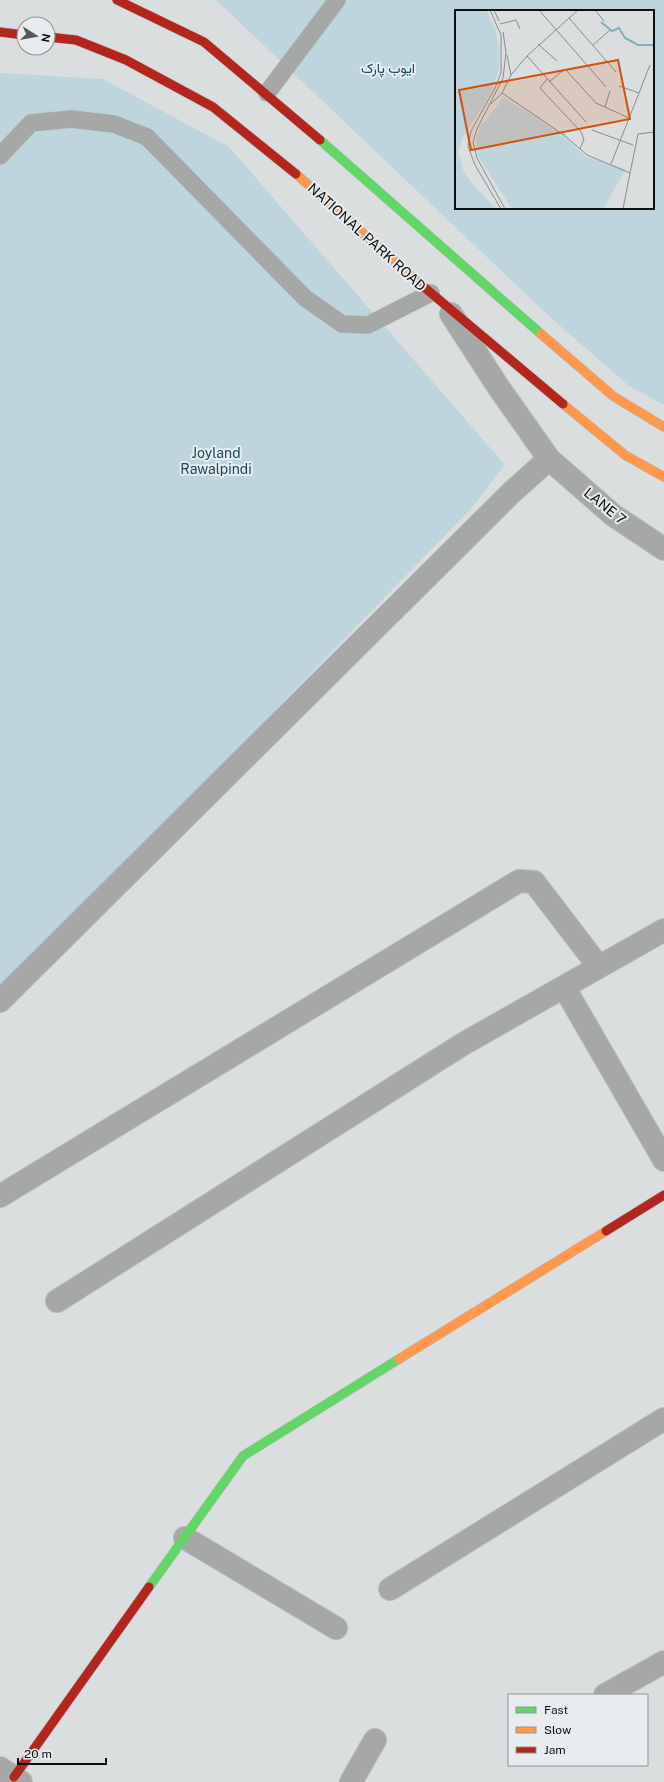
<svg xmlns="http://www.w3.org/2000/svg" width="664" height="1782" font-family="'Public Sans',Vazirmatn,sans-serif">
<rect width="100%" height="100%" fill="#dbdedf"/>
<!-- green -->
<path fill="#bed5dd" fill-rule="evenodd" d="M216 0H664V405L629 386 550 317ZM456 11H653V208H456Z
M0 73 103 79 229 147 505 465 469 511 0 992Z"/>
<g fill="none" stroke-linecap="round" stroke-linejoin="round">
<defs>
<path id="lane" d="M267 93 337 0
M0 156 31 123 71 119 114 124 147 137 305 298 342 324 368 325 431 293"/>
<path id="street" d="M451 314 499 388 549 459 613 515 664 549
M564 987 664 1160
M0 1001 512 492 549 459
M0 1196 519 881 534 882 599 967
M57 1301 463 1044 664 930
M185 1538 336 1628
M390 1589 664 1419
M605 1695 664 1662
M0 1768 21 1782
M351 1782 375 1740"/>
<path id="fast" d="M320 140 541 334
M149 1587 243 1456 399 1359"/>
<path id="slow" d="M296 174 418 282
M541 334 613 396 664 427
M563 404 625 455 664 477
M399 1359 606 1231"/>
<path id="jam" d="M117 0 204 42 320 140
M0 32 24 35
M48 37 76 40 126 60 213 107 296 174
M418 282 563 404
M606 1231 664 1195
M14 1777 149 1587"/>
</defs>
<!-- lane casing -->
<use href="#lane" stroke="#b7b9b9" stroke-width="18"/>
<!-- street casing -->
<use href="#street" stroke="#b7b9b9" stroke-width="24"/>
<!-- fast casing -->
<use href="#fast" stroke="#b7b9b9" stroke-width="10"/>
<!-- slow casing -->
<use href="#slow" stroke="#b7b9b9" stroke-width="10"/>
<!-- jam casing -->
<use href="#jam" stroke="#b7b9b9" stroke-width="10"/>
<!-- lane -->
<use href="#lane" stroke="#a6a8a8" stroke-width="17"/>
<!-- street -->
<use href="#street" stroke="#a6a8a8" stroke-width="22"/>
<!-- fast -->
<use href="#fast" stroke="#63d668" stroke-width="9"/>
<!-- slow -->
<use href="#slow" stroke="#ff974d" stroke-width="9"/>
<!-- jam -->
<use href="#jam" stroke="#b3261e" stroke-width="9"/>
</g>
<g text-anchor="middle" stroke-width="4" stroke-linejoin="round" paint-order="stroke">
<!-- park labels -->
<g font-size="14" fill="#154b5c" stroke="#e8ecee">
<text x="388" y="73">ایوب پارک</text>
<text x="216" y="458">Joyland<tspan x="216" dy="16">Rawalpindi</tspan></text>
</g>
<!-- street labels -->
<g font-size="14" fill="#0d0f0f" stroke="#e8ecee">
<text transform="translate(367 237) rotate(42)" y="5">NATIONAL PARK ROAD</text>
<text transform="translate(605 506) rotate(39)" y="5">LANE 7</text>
</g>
</g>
<!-- overview -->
<g transform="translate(455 10)">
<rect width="199" height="199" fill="#dbdedf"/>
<path d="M0 0H31L40 18 44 37V61L35 85 8 127 3 142 8 160 15 171 41 199H0ZM49 87 107 124 131 147 171 159 148 199H57L23 146 21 129 25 117Z" fill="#bed5dd"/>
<path fill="none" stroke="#81aebe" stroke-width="2" d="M146 12 157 21 164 18 170 28 183 35H199"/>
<path fill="none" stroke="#898b8c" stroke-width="1" d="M35 0 46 25V63L40 78 16 121 13 136 20 155 46 199M39 0 44 11M84 0 151 77M140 0 149 11M114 8 161 62M45 14 61 10 65 19M48 22 51 43 48 68 22 119 18 132 22 148 50 199M83 34 102 51M138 35 155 20M52 45 56 65M72 46 131 112M92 69 85 78 126 122 129 129 125 139M94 72 110 59 141 93 174 108M164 76 184 83M47 83 109 125 132 145 175 163 168 199M36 94 47 83 56 65 72 46 123 0M150 97 155 81M137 120 178 135M156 154 195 55M175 163 183 124 199 122"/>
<path fill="#d2520c" fill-opacity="0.15" stroke="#d2520c" stroke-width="2" d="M163 50 175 109 16 140 4 80Z"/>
<rect width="199" height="199" fill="none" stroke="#0d0f0f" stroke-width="2"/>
</g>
<!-- legend -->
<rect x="508" y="1694" width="140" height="72" fill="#e8ecee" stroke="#909495"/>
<rect x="516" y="1707" width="20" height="6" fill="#63d668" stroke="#909495"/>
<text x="544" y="1714" font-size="12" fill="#0d0f0f">Fast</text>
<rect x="516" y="1727" width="20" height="6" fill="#ff974d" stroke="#909495"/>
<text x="544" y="1734" font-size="12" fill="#0d0f0f">Slow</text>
<rect x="516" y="1747" width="20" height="6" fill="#b3261e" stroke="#909495"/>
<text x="544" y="1754" font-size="12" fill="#0d0f0f">Jam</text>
<!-- north arrow -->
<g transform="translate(36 36) rotate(101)"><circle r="19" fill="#e8ecee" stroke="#909495"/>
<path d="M0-3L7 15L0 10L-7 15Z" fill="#555758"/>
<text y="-6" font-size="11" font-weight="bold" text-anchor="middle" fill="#0d0f0f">N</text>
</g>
<!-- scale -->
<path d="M18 1758v6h88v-6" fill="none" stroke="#0d0f0f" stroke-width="2"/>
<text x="24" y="1758" font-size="12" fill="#0d0f0f" stroke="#e8ecee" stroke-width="3" paint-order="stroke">20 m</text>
</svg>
